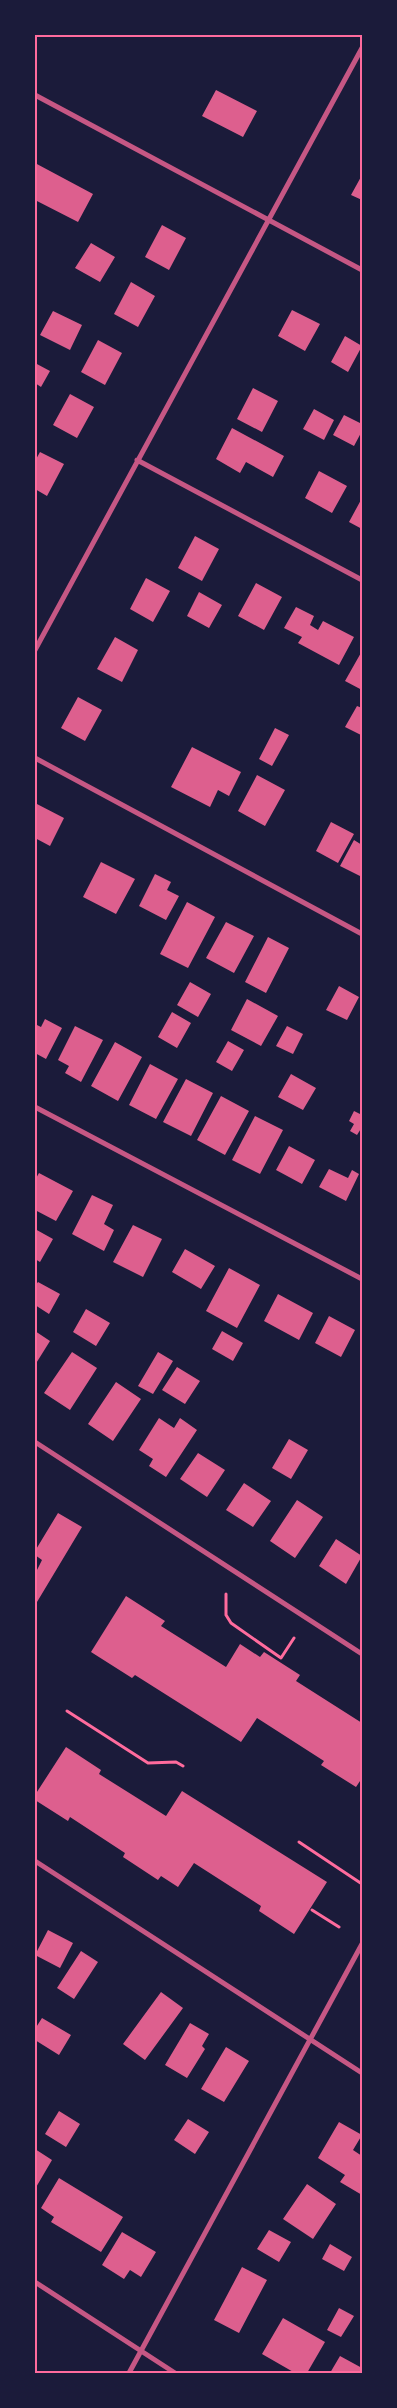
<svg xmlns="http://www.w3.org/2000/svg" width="397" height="2408" font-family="Cabin,sans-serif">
<rect width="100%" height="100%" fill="#1b1b3a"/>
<!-- building -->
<path fill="#dd5f8e" d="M216 90 257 111 243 137 202 116Z
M35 163 93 194 78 222 35 200Z
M362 175V200L351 195Z
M162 225 186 238 169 270 145 257Z
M91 243 115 257 100 282 75 268Z
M131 282 155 296 138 327 114 314Z
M292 310 320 324 305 351 278 336Z
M53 311 82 325 70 350 40 335Z
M345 336 362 346 348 372 331 362Z
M98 340 122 353 105 385 81 372Z
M35 363 50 371 41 387 35 383Z
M253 388 278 401 262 432 237 419Z
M70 394 94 407 77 438 53 425Z
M314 409 334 420 324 440 303 429Z
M344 415 362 424V431L354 446 333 435Z
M232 428 284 456 273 477 246 462 240 473 216 459Z
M40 452 64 464 47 496 35 489V461Z
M319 471 347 486 332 513 305 498Z
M362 498V529L349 522Z
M195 536 219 549 202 581 178 568Z
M146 578 170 591 153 622 130 609Z
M256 583 282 597 264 630 238 616Z
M199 592 222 605 209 628 187 616Z
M296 607 314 616 310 625 318 630 323 621 354 637 339 665 298 643 302 637 284 628Z
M115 637 138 650 122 682 97 669Z
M362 651V690L345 681Z
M78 697 102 710 85 741 61 728Z
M357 706 362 708 361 735 345 727Z
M275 728 289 735 272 766 259 759Z
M192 747 241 772 229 796 218 790 210 807 171 787Z
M257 775 285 790 265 826 238 811Z
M35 803 64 818 50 846 35 838Z
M331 822 354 834 338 863 316 851Z
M354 840 362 845V877L340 866Z
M101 862 135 879 116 914 83 897Z
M155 874 171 882 167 890 179 896 166 920 139 906Z
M187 902 215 917 188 968 160 954Z
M226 922 254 936 234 973 206 958Z
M268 937 289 948 266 993 245 982Z
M190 982 211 994 198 1017 177 1005Z
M339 986 359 997 347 1020 326 1010Z
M247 999 278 1016 261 1046 231 1030Z
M172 1012 191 1023 177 1048 158 1037Z
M45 1019 62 1028 46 1059 35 1053V1024L41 1027Z
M75 1026 103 1040 81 1082 65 1073 69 1066 58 1060Z
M287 1026 303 1034 293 1054 276 1046Z
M228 1041 244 1050 232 1071 216 1062Z
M115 1042 142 1057 118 1101 91 1086Z
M150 1064 178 1079 156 1119 129 1105Z
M291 1074 316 1088 303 1110 278 1097Z
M186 1079 213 1093 191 1136 163 1122Z
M221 1096 249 1111 225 1155 197 1140Z
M354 1111 362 1115V1127L357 1135 350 1131 354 1124 349 1121Z
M255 1116 283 1130 260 1174 232 1160Z
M289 1146 315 1160 302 1184 276 1170Z
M329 1169 348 1178 352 1170 359 1174 346 1201 319 1187Z
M39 1173 73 1191 56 1221 35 1210V1180Z
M92 1195 113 1205 104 1224 114 1230 104 1251 72 1234Z
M133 1225 162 1239 143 1277 113 1262Z
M35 1229 53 1239 40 1262 35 1259Z
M185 1249 215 1266 201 1289 172 1272Z
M229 1268 260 1285 237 1328 206 1311Z
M38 1282 60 1294 49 1314 35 1305V1286Z
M278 1294 313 1313 299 1340 264 1321Z
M86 1309 110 1323 96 1346 73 1332Z
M329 1316 355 1330 341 1357 315 1343Z
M35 1331 50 1341 35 1365Z
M222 1331 243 1343 233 1361 212 1349Z
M72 1352 97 1368 70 1410 44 1393Z
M158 1352 173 1361 153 1394 138 1386Z
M177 1367 200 1381 185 1404 162 1390Z
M116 1382 141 1399 113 1441 88 1424Z
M159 1418 174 1428 180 1418 197 1430 166 1477 149 1466 153 1459 139 1450Z
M289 1439 308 1450 291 1479 272 1468Z
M198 1453 225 1470 207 1497 180 1479Z
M244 1483 271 1501 253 1527 226 1510Z
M297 1500 323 1517 295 1558 270 1541Z
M58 1513 82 1527 37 1602 35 1601V1568L37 1570 42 1560 35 1555V1551Z
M336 1539 362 1556 346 1584 319 1566Z
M126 1596 165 1621 161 1626 226 1667 240 1644 260 1657 264 1652 300 1675 296 1681 362 1723V1778L356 1787 321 1765 324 1761 257 1718 241 1742 135 1675 132 1678 91 1652Z
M66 1747 101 1770 99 1774 166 1816 182 1791 327 1882 294 1934 259 1911 261 1906 194 1863 178 1887 161 1876 158 1880 123 1857 125 1853 70 1817 68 1821 35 1800V1795Z
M48 1930 73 1943 60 1968 35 1955Z
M81 1951 98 1962 74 1999 57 1988Z
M161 1992 183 2008 145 2060 123 2044Z
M42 2018 71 2035 59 2055 35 2040V2029Z
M190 2023 209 2034 202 2046 205 2049 187 2078 165 2065Z
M226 2047 249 2061 224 2102 201 2089Z
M59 2111 80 2124 66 2147 45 2134Z
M188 2119 209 2132 195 2154 174 2140Z
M339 2122 362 2135 353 2150 362 2156V2195L340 2182 345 2175 318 2158Z
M35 2149 52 2160 35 2189Z
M59 2178 123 2217 101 2252 51 2222 54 2217 41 2208Z
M307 2184 336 2204 313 2239 283 2219Z
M269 2230 291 2242 279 2262 257 2249Z
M122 2232 156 2252 141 2277 130 2270 124 2279 102 2265Z
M330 2244 352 2257 344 2271 322 2259Z
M242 2267 267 2280 239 2333 214 2320Z
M339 2308 354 2316 341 2337 327 2330Z
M283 2318 325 2342 307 2373H295L262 2354Z
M340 2356 362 2368V2373H330Z"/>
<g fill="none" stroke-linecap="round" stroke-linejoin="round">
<!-- path -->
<path stroke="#ff6b9d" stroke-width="3" d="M226 1594V1615L231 1623 281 1658 294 1638
M67 1711 148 1763 176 1762 183 1766
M299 1842 362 1884
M312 1910 339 1927"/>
<!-- minor -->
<path stroke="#c65784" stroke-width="5" d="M35 95 362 270
M137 460 362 580
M35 650 362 48
M35 758 362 934
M35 1107 362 1279
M35 1442 362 1654
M35 1861 362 2073
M35 2282 175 2373
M129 2373 362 1944"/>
</g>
<!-- border -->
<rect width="397" height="2408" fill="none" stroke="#1b1b3a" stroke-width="72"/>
<rect x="36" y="36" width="325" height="2336" fill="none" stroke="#ff6b9d" stroke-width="2"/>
</svg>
